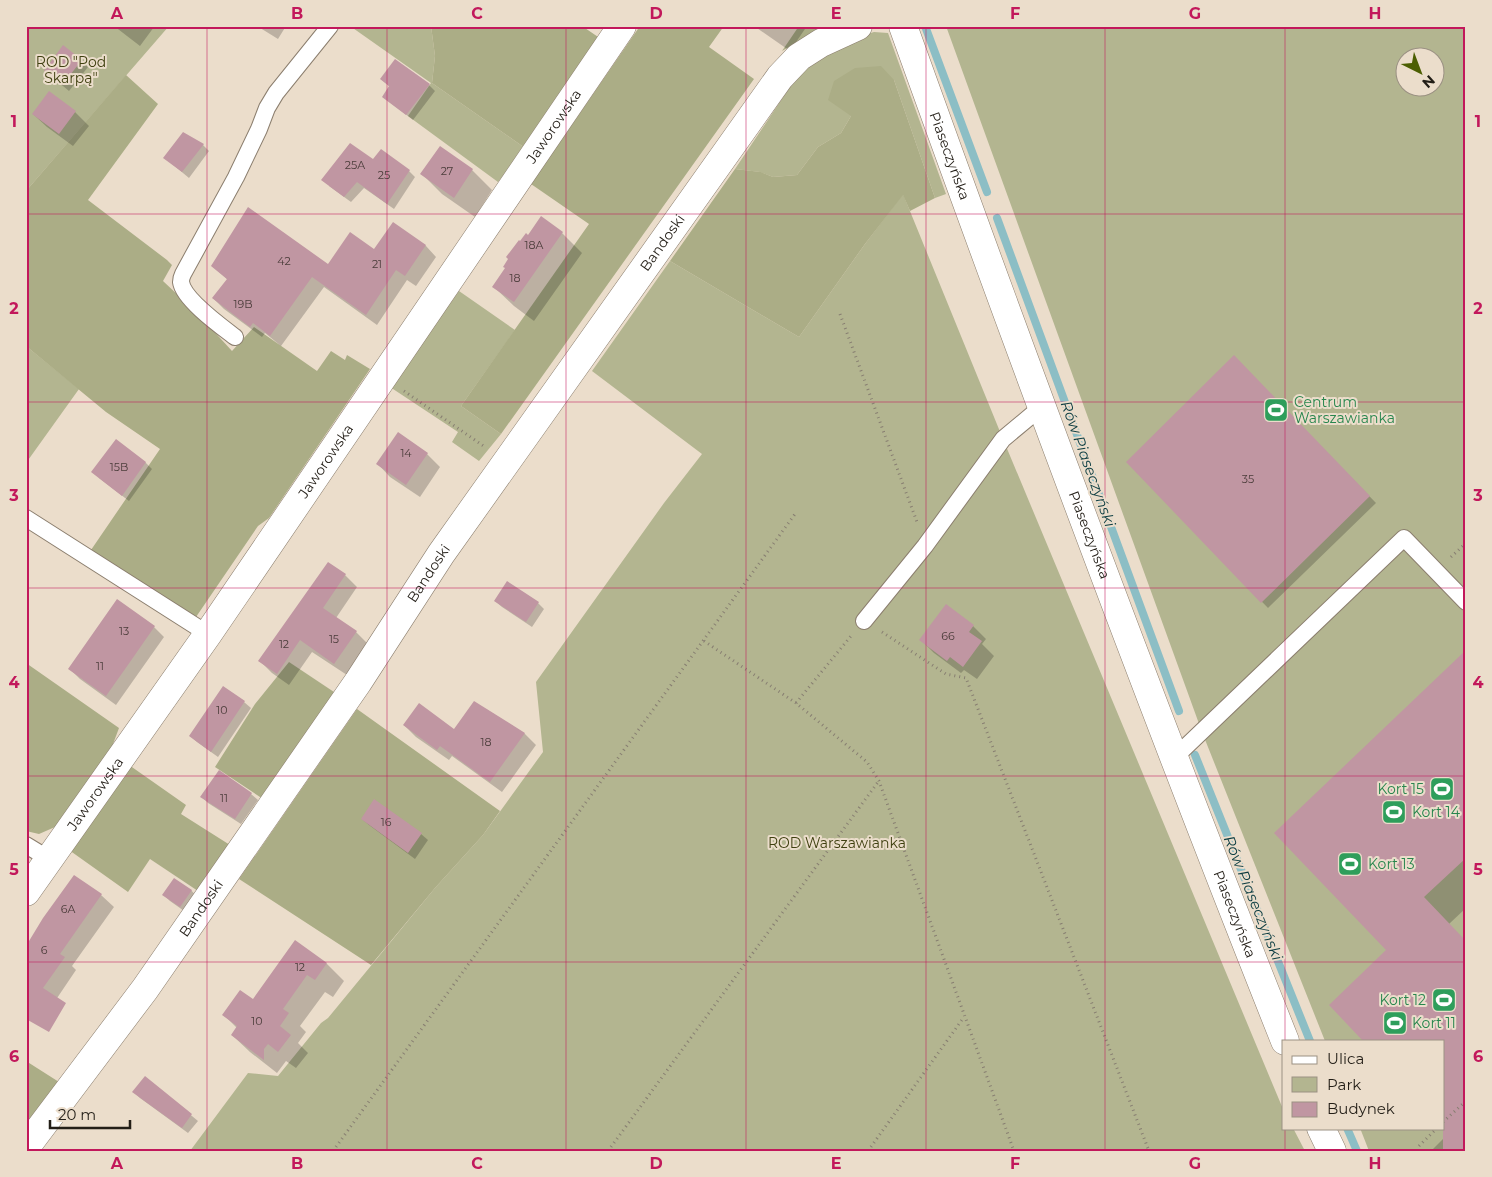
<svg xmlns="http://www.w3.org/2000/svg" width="1492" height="1177" font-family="Montserrat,sans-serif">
<rect width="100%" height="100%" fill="#ebddcb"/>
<!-- green -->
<path fill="#b3b590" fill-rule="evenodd" d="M26 26H169L26 191Z
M350 26H431L435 56 432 83 525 148 498 182 408 116 431 83Z
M946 26H1466V1151H1369L1360 1128H1443V1041H1325L1202 732ZM1404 58H1434V88H1404Z
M874 32 888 33 946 194 935 198 894 80 851 116 841 133 818 147 797 175 773 177 760 172 735 169 798 75 822 55 857 37Z
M903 194 1003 439 1283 1109V1128H1293L1305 1151H190L248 1073 278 1076 321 1023 328 1018 435 888 483 835 543 752 536 682 664 503 702 454 592 371 670 261 799 337 865 244Z
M459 291 515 330 461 406 501 434 479 461 452 442 458 432 390 387Z
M26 346 79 389 26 463Z"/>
<!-- forest -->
<path fill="#abad86" d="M431 26H582L604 41 525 148 432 83 435 56Z
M640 26H724L709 47 754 79 501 434 461 406 589 224 531 184Z
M799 26H831L817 31 782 51Z
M881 66 894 80 935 198 910 211 903 195 865 244 799 337 670 261 735 169 761 172 773 177 797 175 818 147 841 133 851 116 828 100 834 81 855 68Z
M126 75 158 104 88 200 167 260 172 265 163 281 198 314 232 351 254 327 317 371 331 351 345 360 347 355 370 369 269 518 258 526 196 617 91 550 160 449 106 412 26 346V191Z
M289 662 337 694 263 799 215 767 255 704Z
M26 663 119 728 110 752 55 827 39 834 26 831Z
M357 709 500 811 483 835 435 888 371 965 239 879Z
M129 765 186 805 181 814 230 845 198 891 150 859 128 892 69 850Z
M26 1061 59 1082 26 1127Z"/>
<!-- shadow -->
<path fill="#0003" d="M114 26H153L154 27 140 46Z
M257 26H286L278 39Z
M754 26H807L790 51Z
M81 61 88 67 69 91 45 71Z
M381 79 429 85 435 91 413 120 383 97 390 87Z
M49 93 75 112 89 126 73 146 47 127 33 114Z
M203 145 209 151 189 178 165 158Z
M373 160 409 171 415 177 394 209 364 188 351 202 329 186Z
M472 170 492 190 475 217 442 194 422 174Z
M394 224 426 246 436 257 416 286 407 280 377 325 324 287 281 346 265 333 262 337 224 309 213 298 228 280 212 266 329 265 375 251Z
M562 233 582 253 534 321 514 306 494 287Z
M1234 357 1376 503 1268 608 1127 462Z
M427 454 440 467 420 497 390 477 377 463Z
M145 462 152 469 129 501 99 478Z
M345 575 357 587 336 618 356 632 368 644 347 675 312 652 289 685 272 673 260 661Z
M495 601 538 603 544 609 532 627 502 607Z
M973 626 986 639 982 644 994 656 977 679 964 670 961 673 934 653 921 640Z
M154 627 164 637 116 705 80 679 70 669Z
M1466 652V908L1449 924 1466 1151H1431L1451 1131 1443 1041 1388 950Z
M244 702 251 708 218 757 197 742 190 736Z
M486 709 525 734 536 745 502 792 452 756 449 760 416 737 404 725 455 731Z
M251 794 258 800 241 824 208 803 202 797Z
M375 801 421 834 428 840 415 859 369 825 362 819Z
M74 876 101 895 114 907 72 966 76 970 49 1010 26 994Z
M191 890 197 897 187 913 170 901 164 895Z
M296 942 327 964 344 981 333 997 325 992 300 1026 306 1032 298 1043 308 1053 296 1068 286 1061 277 1073 250 1052 232 1035 237 1028 224 1015 253 1001Z
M146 1078 198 1121 188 1133 140 1098 134 1092Z"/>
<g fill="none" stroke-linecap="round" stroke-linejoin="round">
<!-- stream -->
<path stroke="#8cbec5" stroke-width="8" d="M925 26 987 192
M997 218 1179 711
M1195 755 1310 1041
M1347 1128 1357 1151"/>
</g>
<!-- building -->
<path fill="#c096a2" d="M63 45 82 60 62 85 44 71Z
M395 59 430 84 406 115 382 97 389 86 380 79Z
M49 91 76 111 59 134 32 114Z
M183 132 204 144 182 172 163 158Z
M350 143 373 159 381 149 410 170 387 204 357 182 344 197 321 180Z
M440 146 473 169 454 198 420 174Z
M248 207 328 264 350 232 374 249 393 222 426 245 405 276 396 270 366 315 312 277 270 336 253 323 250 327 212 298 227 279 211 266Z
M541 216 563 232 514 302 492 287 505 268 503 267 508 259 506 257 519 240 520 241 526 233 528 235Z
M1234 355 1370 496 1261 603 1126 462Z
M398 432 428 453 406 485 376 464Z
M116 439 146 462 122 496 91 472Z
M328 562 346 574 323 608 357 631 334 664 300 640 277 674 258 661Z
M507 581 539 602 526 622 494 601Z
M117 599 155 626 130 662 106 696 68 669Z
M946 604 974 625 969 632 982 641 963 667 950 657 947 661 919 640Z
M1466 650V858L1424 897 1466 941V1151H1443V1041H1363L1329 1005 1386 950 1274 833Z
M223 686 245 701 211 752 189 736Z
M474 701 525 733 490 782 440 746 437 750 403 725 419 703 454 729Z
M219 770 252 793 235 819 200 797Z
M374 799 422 833 408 853 361 819Z
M74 875 102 894 60 954 65 957 43 988 66 1003 49 1032 26 1019V946L43 918Z
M174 878 192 890 180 907 162 895Z
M295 940 327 963 315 980 307 975 283 1009 289 1013 280 1026 291 1035 278 1052 268 1044 264 1049V1060L231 1035 237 1026 222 1015 240 990 253 999Z
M145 1076 192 1114 182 1128 132 1092Z"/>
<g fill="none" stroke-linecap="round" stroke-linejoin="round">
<defs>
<path id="lane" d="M235 337C222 327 183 299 181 282 181 280 182 276 183 274L236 177 259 129 267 108 276 93 330 26
M26 518 208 634
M864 621 925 546 1003 439 1033 414 1043 411
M1174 758 1404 538 1466 602
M26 845 49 859"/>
<g id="street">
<path id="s1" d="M903 26C1025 366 1151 705 1285 1041"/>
<path id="s2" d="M26 892 208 634 622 26"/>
<path d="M1321 1128 1332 1151"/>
<path id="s3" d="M26 1147 145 989 358 682 441 554 780 77 799 57 821 43 858 26"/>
</g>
</defs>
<!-- lane casing -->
<use href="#lane" stroke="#8b7e6e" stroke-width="18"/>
<!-- street casing -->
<use href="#street" stroke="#8b7e6e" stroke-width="29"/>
<!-- path -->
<path stroke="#877e71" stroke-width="3" stroke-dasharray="1 4" stroke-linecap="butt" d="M840 314 917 522
M404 391 485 447
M1451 557 1466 543
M882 632 946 674 966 678 1149 1151
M704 641 796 703 867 762 879 781 1014 1151
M796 703 851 636
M1443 1122 1466 1101
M1419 1146 1437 1128
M333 1151 795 514
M608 1151 878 782
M868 1151 964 1017"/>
<!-- lane -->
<use href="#lane" stroke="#fff" stroke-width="16"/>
<!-- street -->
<use href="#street" stroke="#fff" stroke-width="28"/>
</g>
<!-- grid -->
<path fill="none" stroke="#c2185b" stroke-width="1" stroke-opacity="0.55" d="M207 26V1151M387 26V1151M566 26V1151M746 26V1151M926 26V1151M1105 26V1151M1285 26V1041M26 214H1466M26 402H1466M26 588H1466M26 776H1466M26 962H1466M1285 1128V1151"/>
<!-- icons -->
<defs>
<symbol id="stadium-square" viewBox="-11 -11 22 22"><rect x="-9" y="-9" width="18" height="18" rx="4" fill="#2e9e5b" stroke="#ebddcb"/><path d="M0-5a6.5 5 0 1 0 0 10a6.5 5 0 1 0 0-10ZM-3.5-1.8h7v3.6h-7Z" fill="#fff"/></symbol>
</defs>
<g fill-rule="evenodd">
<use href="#stadium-square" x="1262" y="396" width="28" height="28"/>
<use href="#stadium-square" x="1428" y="775" width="28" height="28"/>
<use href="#stadium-square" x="1380" y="798" width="28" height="28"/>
<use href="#stadium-square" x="1336" y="850" width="28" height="28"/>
<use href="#stadium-square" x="1430" y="986" width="28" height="28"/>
<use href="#stadium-square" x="1381" y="1009" width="28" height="28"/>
</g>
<g text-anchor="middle" stroke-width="4" stroke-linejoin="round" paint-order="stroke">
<!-- number labels -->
<g font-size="11" fill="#4a3c3a">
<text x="355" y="169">25A</text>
<text x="447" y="175">27</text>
<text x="384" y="179">25</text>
<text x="534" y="249">18A</text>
<text x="284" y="265">42</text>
<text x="377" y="268">21</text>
<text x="515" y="282">18</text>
<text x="243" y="308">19B</text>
<text x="406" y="457">14</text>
<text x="119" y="471">15B</text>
<text x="1248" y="483">35</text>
<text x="124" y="635">13</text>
<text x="948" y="640">66</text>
<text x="334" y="643">15</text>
<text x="284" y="648">12</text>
<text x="100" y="670">11</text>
<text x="222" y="714">10</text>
<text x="486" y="746">18</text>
<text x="224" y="802">11</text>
<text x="386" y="826">16</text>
<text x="68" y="913">6A</text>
<text x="44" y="954">6</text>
<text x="300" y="971">12</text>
<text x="257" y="1025">10</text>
</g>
<!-- park labels -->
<g font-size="14" fill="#3f4010" stroke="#ebddcb">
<text x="71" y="67">ROD "Pod<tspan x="71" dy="16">Skarpą"</tspan></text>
<text x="837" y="848">ROD Warszawianka</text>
</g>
<!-- street labels -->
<g font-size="14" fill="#231e17" stroke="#ebddcb">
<text dy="5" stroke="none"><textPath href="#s2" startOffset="930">Jaworowska</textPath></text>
<text dy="5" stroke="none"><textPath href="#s1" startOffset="138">Piaseczyńska</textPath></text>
<text dy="5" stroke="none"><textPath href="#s3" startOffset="1106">Bandoski</textPath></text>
<text dy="5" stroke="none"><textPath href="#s2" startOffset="525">Jaworowska</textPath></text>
<text dy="5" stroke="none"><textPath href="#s1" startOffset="542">Piaseczyńska</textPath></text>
<text dy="5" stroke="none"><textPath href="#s3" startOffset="701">Bandoski</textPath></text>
<text dy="5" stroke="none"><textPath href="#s2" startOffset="120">Jaworowska</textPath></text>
<text dy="5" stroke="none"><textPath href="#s3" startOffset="296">Bandoski</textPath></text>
<text dy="5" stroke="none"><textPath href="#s1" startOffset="948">Piaseczyńska</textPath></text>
</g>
<!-- leisure labels -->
<g font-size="14" fill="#27864d" stroke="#ebddcb" text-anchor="start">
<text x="1294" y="407">Centrum<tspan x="1294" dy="16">Warszawianka</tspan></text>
<text x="1424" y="794" text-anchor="end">Kort 15</text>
<text x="1412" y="817">Kort 14</text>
<text x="1368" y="869">Kort 13</text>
<text x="1426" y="1005" text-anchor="end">Kort 12</text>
<text x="1412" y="1028">Kort 11</text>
</g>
<!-- water labels -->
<g font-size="15" font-style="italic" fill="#0b3c41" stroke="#ebddcb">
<text transform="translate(1088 464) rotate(70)" y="5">Rów Piaseczyński</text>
<text transform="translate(1253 898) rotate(68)" y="5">Rów Piaseczyński</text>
</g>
</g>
<!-- border -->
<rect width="1492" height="1177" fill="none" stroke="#ebddcb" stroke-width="55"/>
<!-- legend -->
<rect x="1282" y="1040" width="162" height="90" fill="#ebddcb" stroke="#9b9183"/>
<rect x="1292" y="1056" width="25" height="8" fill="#ffffff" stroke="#9b9183"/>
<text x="1327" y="1064" font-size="15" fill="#231e17">Ulica</text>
<rect x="1292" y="1077" width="25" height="15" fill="#b3b590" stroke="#9b9183"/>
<text x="1327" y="1090" font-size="15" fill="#231e17">Park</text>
<rect x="1292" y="1102" width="25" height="15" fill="#c096a2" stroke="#9b9183"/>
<text x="1327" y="1114" font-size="15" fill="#231e17">Budynek</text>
<!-- north arrow -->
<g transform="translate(1420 72) rotate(138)"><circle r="24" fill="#ebddcb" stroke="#9b9183"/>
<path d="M0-4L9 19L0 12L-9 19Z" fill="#4c5e02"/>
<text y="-8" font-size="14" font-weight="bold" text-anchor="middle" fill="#231e17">N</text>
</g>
<!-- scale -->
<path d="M50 1120v8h80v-8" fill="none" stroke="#231e17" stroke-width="2.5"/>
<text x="58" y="1120" font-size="15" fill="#231e17" stroke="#ebddcb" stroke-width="4" paint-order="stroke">20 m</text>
<rect x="28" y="28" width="1436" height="1122" fill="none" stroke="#c2185b" stroke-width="2"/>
<g font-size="16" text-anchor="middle" font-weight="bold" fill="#c2185b">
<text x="117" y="19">A</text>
<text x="297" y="19">B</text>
<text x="477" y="19">C</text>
<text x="656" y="19">D</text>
<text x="836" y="19">E</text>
<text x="1015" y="19">F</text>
<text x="1195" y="19">G</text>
<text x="1375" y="19">H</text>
<text x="14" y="127">1</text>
<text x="1478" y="127">1</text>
<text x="14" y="314">2</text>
<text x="1478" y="314">2</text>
<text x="14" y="501">3</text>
<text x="1478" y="501">3</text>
<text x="14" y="688">4</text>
<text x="1478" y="688">4</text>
<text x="14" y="875">5</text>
<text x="1478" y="875">5</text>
<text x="14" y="1062">6</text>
<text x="1478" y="1062">6</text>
<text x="117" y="1169">A</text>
<text x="297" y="1169">B</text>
<text x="477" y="1169">C</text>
<text x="656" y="1169">D</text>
<text x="836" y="1169">E</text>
<text x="1015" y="1169">F</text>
<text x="1195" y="1169">G</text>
<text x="1375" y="1169">H</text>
</g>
</svg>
